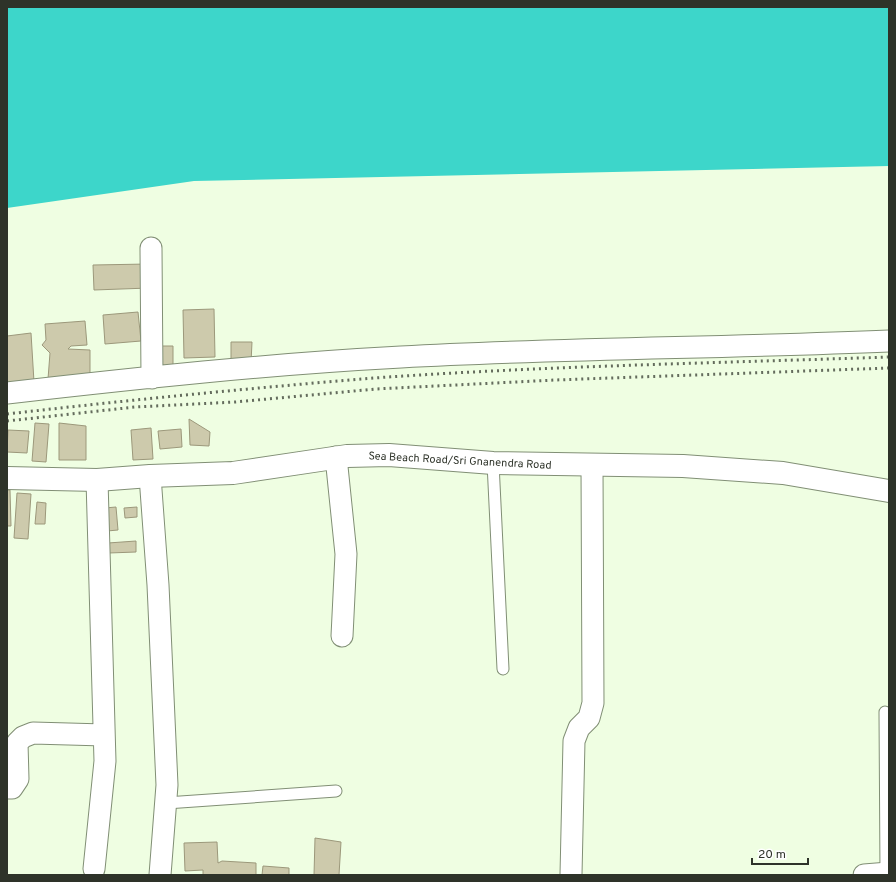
<svg xmlns="http://www.w3.org/2000/svg" width="896" height="882" font-family="Overpass,sans-serif">
<rect width="100%" height="100%" fill="#effee2"/>
<!-- water -->
<path fill="#3dd6ca" d="M7 7H889V166L194 181 7 208Z"/>
<!-- building -->
<path fill="#cdcaac" stroke="#9c987b" d="M148 264 149 288 94 290 93 265Z
M214 309 215 357 184 358 183 310Z
M138 312 141 341 105 344 103 315Z
M85 321 87 345 71 346 68 349 90 350V378L48 379 50 353 42 345 46 340 45 324Z
M31 333 34 382 7 384V336Z
M231 342H252L251 363 231 362Z
M158 346H173V366H157Z
M189 419 210 432 209 446 190 445Z
M35 423 49 424 46 462 32 461Z
M59 423 86 426V460H59Z
M151 428 153 459 133 460 131 430Z
M181 429 182 447 160 449 158 431Z
M8 430 29 431 27 453 7 452Z
M7 490H10L11 526H7Z
M17 493 31 494 28 539 14 538Z
M37 502 46 503 45 524H35Z
M116 507 118 530 107 531 105 508Z
M137 507V517L125 518 124 508Z
M136 541V552L109 553 108 543Z
M315 838 341 842 339 875H314Z
M217 842 218 863 222 861 256 863V875H203V870L185 871 184 843Z
M263 866 289 868V875H262Z"/>
<g fill="none" stroke-linecap="round" stroke-linejoin="round">
<defs>
<path id="lane" d="M493 463 503 669
M885 712 886 873
M166 803 336 791"/>
<path id="street" d="M151 248 152 378
M7 393C138 378 269 364 401 357 563 348 726 348 889 341
M336 457 346 554 342 636
M150 476 158 585 167 785 160 875
M7 788H12L18 779 17 743 23 737 33 733 104 735
M94 869 105 761 97 480
M571 875 574 741 579 728 589 718 593 703 592 465
M864 875 889 873"/>
<path id="secondary" d="M7 478 97 480 150 476 233 473 347 456 389 455 493 463 683 466 783 473 889 491"/>
</defs>
<!-- lane casing -->
<use href="#lane" stroke="#818f75" stroke-width="13"/>
<!-- street casing -->
<use href="#street" stroke="#818f75" stroke-width="23"/>
<!-- secondary casing -->
<use href="#secondary" stroke="#818f75" stroke-width="24"/>
<!-- lane -->
<use href="#lane" stroke="#fff" stroke-width="11"/>
<!-- street -->
<use href="#street" stroke="#fff" stroke-width="21"/>
<!-- secondary -->
<use href="#secondary" stroke="#fff" stroke-width="22"/>
<!-- rail -->
<path stroke="#646c5d" stroke-width="3" stroke-dasharray="2 4" stroke-linecap="butt" d="M7 414C129 400 252 388 374 378 545 366 717 363 889 357
M7 421 135 407 235 402 376 389 555 380 889 368"/>
</g>
<g text-anchor="middle" stroke-width="4" stroke-linejoin="round" paint-order="stroke">
<!-- street labels -->
<g font-size="11" fill="#2e3329" stroke="#fff">
<text transform="translate(460 460) rotate(3)" y="4">Sea Beach Road/Sri Gnanendra Road</text>
</g>
</g>
<!-- border -->
<rect width="896" height="882" fill="none" stroke="#2e3329" stroke-width="16"/>
<!-- scale -->
<path d="M752 858v6h56v-6" fill="none" stroke="#2e3329" stroke-width="2"/>
<text x="758" y="858" font-size="12" fill="#2e3329" stroke="#ffffff" stroke-width="3" paint-order="stroke">20 m</text>
</svg>
